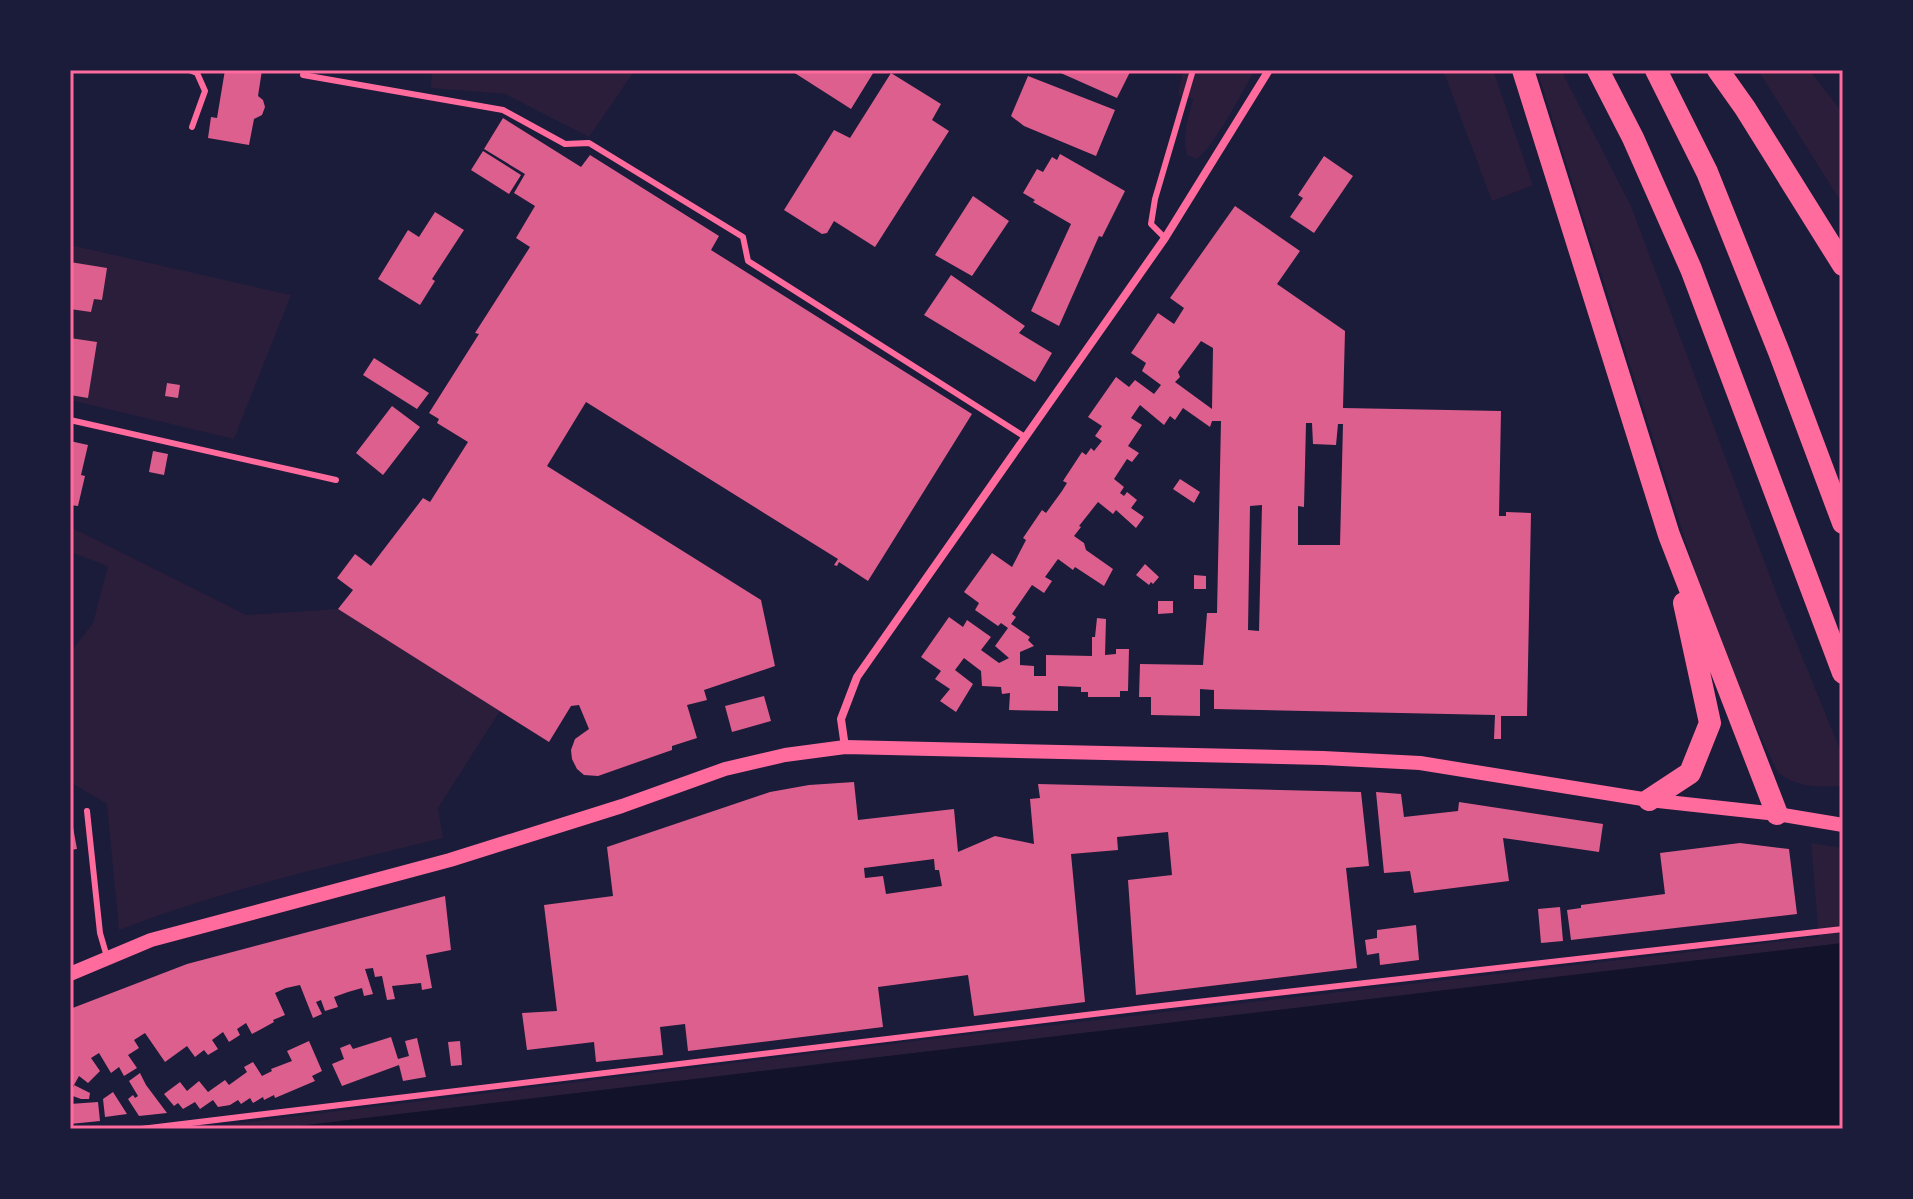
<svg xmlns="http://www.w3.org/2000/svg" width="1913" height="1199" font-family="Figtree,sans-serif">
<rect width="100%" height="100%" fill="#1b1b3a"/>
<!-- green -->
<path fill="#2a1e3b" d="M432 70H635L589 137 505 94 431 88Z
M1183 70H1255C1243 90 1214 148 1196 159L1187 155C1182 135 1188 119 1193 99L1178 95Z
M1443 70H1493L1533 185 1492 201Z
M1537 70H1561L1631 206 1779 600 1843 757V786C1817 787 1799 788 1778 773L1721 654Z
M1758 70H1809L1843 113V205Z
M70 245 291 295 234 439 70 400Z
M70 527 246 615 338 609 500 711 438 808 443 838C334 865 224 889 119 930L107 804 70 782 73 649 93 623 108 566 70 552Z
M1811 843 1843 848V943L273 1129H190L940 1038 1819 937Z"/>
<!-- water -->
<path fill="#12122b" d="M1843 943V1129H273Z"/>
<!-- building -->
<path fill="#dd5f8e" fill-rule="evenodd" d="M225 70H262L258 96 263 100 265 107 262 115 254 119 249 145 208 138 211 117 217 118Z
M790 70H875L851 109Z
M1054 70H1131L1117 98Z
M891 73 941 104 932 120 949 131 875 247 834 221 827 233 822 234 784 210 834 130 850 138Z
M1028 76 1115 110 1096 156 1024 126 1011 116Z
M503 118 581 167 590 155 719 236 711 250 972 414 868 581 839 562 837 566 834 565 838 559 586 402 547 466 761 600 775 666 704 690 707 700 687 705 697 738 672 746V750L598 776 584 775 577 769 572 759 571 750 575 739 589 729 579 705 571 706 549 742 338 609 353 590 337 578 355 554 371 566 423 498 430 502 468 442 437 423 439 419 429 413 479 334 475 333 530 247 516 238 535 206 514 193 525 174 484 149Z
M483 151 521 175 509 194 471 170Z
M1060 154 1125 191 1102 237 1099 236 1059 326 1031 311 1071 224 1033 202 1035 200 1023 193 1037 169 1043 172 1052 157 1057 160Z
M1324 156 1353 176 1314 233 1290 217 1303 198 1298 195Z
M973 196 1009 221 972 276 935 255Z
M1235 206 1300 251 1277 284 1345 331 1343 408 1501 411 1499 516H1506V512L1531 513 1527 716H1501V739H1494L1495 715 1214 709V690L1200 689V716L1151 715V697H1139L1140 664 1203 665 1207 613H1217L1221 421H1212L1210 427 1183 408 1175 420 1170 416 1164 425 1140 405 1131 418 1142 425 1128 446 1139 453 1132 462 1127 459 1114 479 1124 487 1120 493 1124 496 1127 492 1137 500 1131 508 1144 517 1136 528 1116 510 1113 514 1098 502 1079 526 1081 527 1074 536 1084 543 1086 550 1113 569 1104 586 1075 567 1073 570 1058 559 1045 577 1052 581 1044 593 1032 585 1012 614 1016 617 1011 624 1030 637 1028 640 1034 646 1020 652V665L1034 666V676H1046V655L1092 656V637H1095L1097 618 1106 619 1105 655 1116 654V649H1129L1128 691H1120V697H1088V692H1081V687L1058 686V711L1009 710 1010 693 1002 694 1001 687 982 686 981 671 964 658 955 670 973 684 956 712 940 701 950 689 935 679 941 671 921 657 949 617 963 627 967 620 991 637 981 650 999 663 1009 658 995 646 1008 628 1001 623 998 626 975 610 979 603 964 592 992 553 1012 567 1026 540 1023 538 1042 510 1046 513 1062 491 1067 483 1063 481 1082 452 1086 455 1091 448 1094 451 1102 441 1095 436 1102 426 1088 417 1116 377 1129 387 1135 380 1154 394 1161 385 1142 371 1146 363 1131 353 1158 313 1174 324 1184 308 1170 298ZM1201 341 1213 348 1212 409 1175 382 1180 377 1178 372ZM1306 423H1312L1313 444 1336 445 1338 424H1343L1340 545H1298V506L1304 507ZM1262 505 1259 631 1248 630 1250 506Z
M435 212 464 230 432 279 435 281 420 305 378 279 408 230 419 237Z
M70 262 107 268 102 300 94 299 91 312 70 309Z
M951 275 1025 326 1019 333 1052 353 1035 382 924 315Z
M70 338 97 342 88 398 70 395Z
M374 358 429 393 417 409 363 375Z
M167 383 180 385 178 398 165 396Z
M392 406 420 427 383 475 356 453Z
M70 441 88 445 81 475 85 476 78 506 70 505Z
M153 451 168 454 164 475 149 472Z
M1180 479 1200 492 1194 503 1173 489Z
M1145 564 1159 577 1153 584 1151 582 1149 585 1136 575Z
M1194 575 1206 576V589H1194Z
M1158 601H1173V613L1158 614Z
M764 696 771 721 732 732 725 706Z
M854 782 858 820 954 809 958 852 995 836 1034 844 1030 799 1040 798 1038 784 1361 792 1369 866 1346 868 1357 968 1136 995 1128 880 1172 875 1168 832 1117 837 1118 850 1071 854 1085 1002 974 1016 968 975 878 987 883 1027 688 1051 685 1024 660 1027 663 1055 596 1062 594 1042 527 1050 522 1013 557 1011 544 905 613 896 607 847 770 792 809 785ZM934 859 935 870H939L942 886 886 894 883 876 865 878 864 868Z
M1376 792 1401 794 1404 817 1458 811 1459 802 1603 824 1599 852 1503 838 1509 881 1414 893 1410 871 1384 873Z
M70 811 77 849 70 850Z
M1740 843 1789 849 1797 914 1571 940 1567 910 1581 908V905L1665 894 1660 853Z
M445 896 451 950 426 955 432 988 422 990 421 983 392 986 395 999 387 1000 382 976 375 977 373 968 365 969 373 994 364 996 362 988 348 992 334 997 338 1007 325 1011 321 1000 316 1002 322 1014 313 1018 300 985 286 988 275 993 285 1015 273 1020 274 1022 265 1027 252 1034 246 1023 237 1029 240 1035 229 1042 223 1032 212 1040 218 1049 208 1055 204 1050 195 1057 187 1046 165 1062 145 1033 134 1040 139 1048 128 1055 137 1068 124 1076 119 1067 111 1073 99 1053 91 1058 100 1071 88 1083 79 1076 74 1085 90 1093 89 1099H81L70 1095 74 1085 70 1084V1009L187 964Z
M1560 907 1563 941 1541 943 1538 909Z
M1416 925 1419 960 1380 965 1379 953 1367 955 1365 940 1377 938V930Z
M391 1037 398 1059 409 1056 405 1041 417 1038 426 1077 403 1081 399 1065 342 1086 332 1064 344 1059 340 1048 350 1044 353 1049Z
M309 1041 322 1071 312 1076 315 1081 275 1098 274 1095 264 1100 263 1097 253 1103 250 1098 241 1104 238 1100 230 1105 218 1107 213 1100 200 1109 195 1102 183 1109 178 1103 174 1106 164 1094 180 1082 187 1091 199 1081 208 1092 225 1080 229 1085 247 1072 244 1067 253 1062 262 1076 272 1071 271 1069 292 1061 287 1051Z
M460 1041 462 1065 451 1066 448 1042Z
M140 1073 146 1085 167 1113 139 1116 128 1099 133 1095 135 1098 138 1096 129 1081Z
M113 1092 127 1114 105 1117 103 1099Z
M98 1102 100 1121 70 1124V1104Z"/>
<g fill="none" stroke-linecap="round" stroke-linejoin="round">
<!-- service -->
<path stroke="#ff6b9d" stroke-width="6" d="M189 70 197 73 205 91 192 127
M304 70 303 75 503 110 565 144 589 143 743 237 748 261 1025 437
M1165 238 1151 224 1155 199 1193 70
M70 420 336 480
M87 811 100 933 107 957
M141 1129 1144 1008 1843 929"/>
<!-- minor -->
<path stroke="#ff6b9d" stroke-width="8" d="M845 747 841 719 857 677 1165 238 1269 70"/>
<!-- tertiary -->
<path stroke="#ff6b9d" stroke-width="14" d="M70 974 151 940 450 860 622 806 725 769 785 755 845 747 1323 758 1420 763 1649 800 1777 814 1843 825"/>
<!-- motorway -->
<path stroke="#ff6b9d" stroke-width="22" d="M1523 70 1669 535 1777 814
M1598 70 1633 138 1691 269 1843 673
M1656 70 1707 172 1779 352 1843 523
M1718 70 1745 108 1843 265
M1649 800 1690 773 1710 723 1684 603"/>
</g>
<!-- border -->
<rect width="1913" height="1199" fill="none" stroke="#1b1b3a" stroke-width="144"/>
<rect x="72" y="72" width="1769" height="1055" fill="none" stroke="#ff6b9d" stroke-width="3"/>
</svg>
